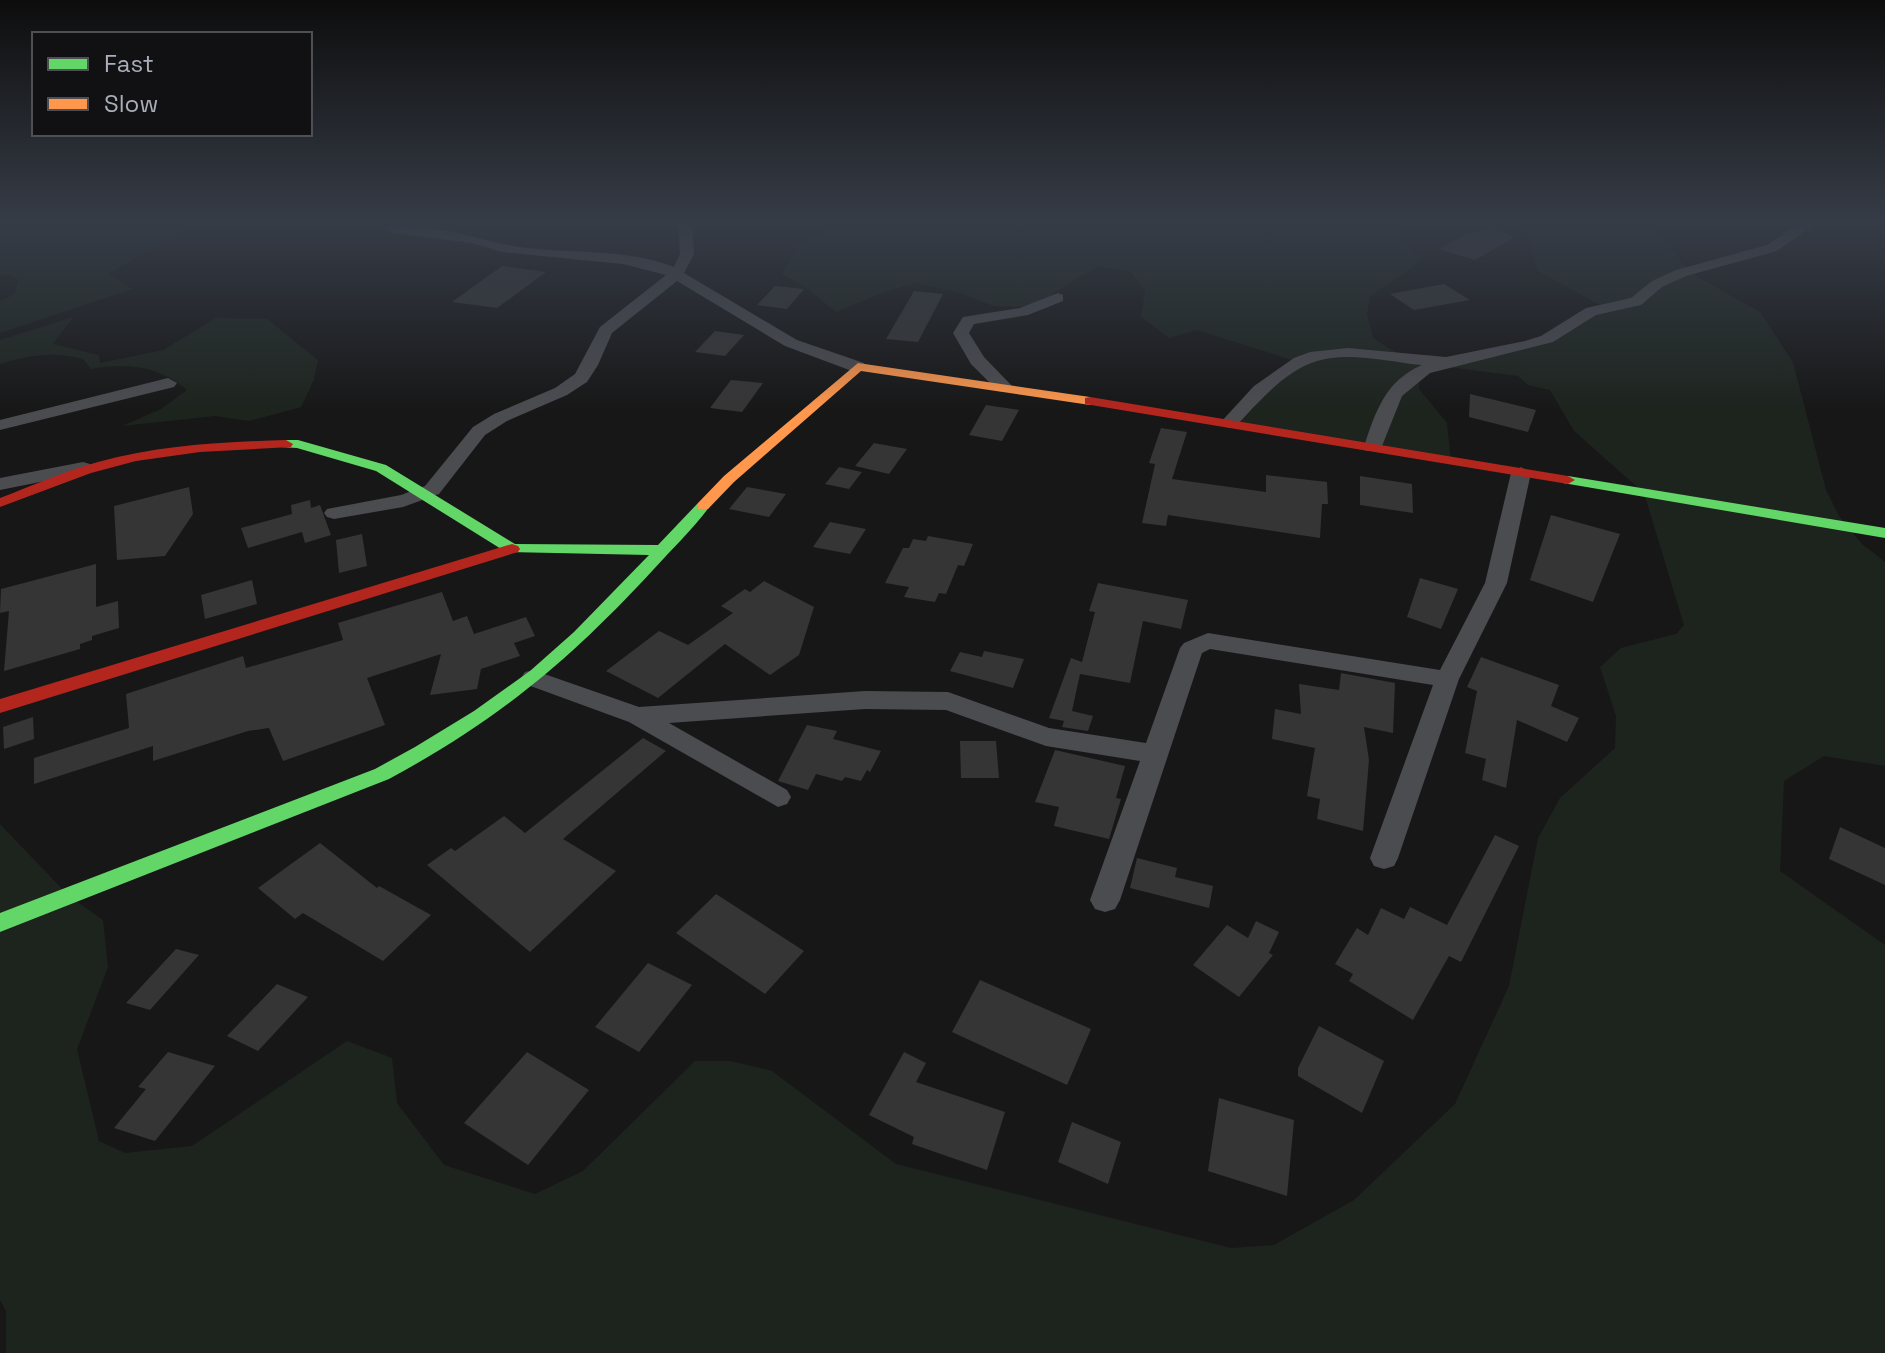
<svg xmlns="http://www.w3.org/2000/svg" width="1885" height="1353" font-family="'Space Grotesk',sans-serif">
<rect width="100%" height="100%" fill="#171717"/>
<!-- green -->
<path fill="#1d241e" d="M0 222H219C180 235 143 251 109 274L132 289 0 333V301L15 294 18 280 7 274 0 276Z
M838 222H1405L1401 224 1402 242 1421 257 1413 267 1370 296 1367 315 1373 338 1400 355 1452 361 1547 339 1602 306 1538 271 1529 240 1497 223 1488 222H1649L1691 273 1760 312 1793 362 1826 490 1839 516 1862 544 1885 562V766L1824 756 1784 781 1780 871 1885 945V1353H6V1311L0 1300V824L69 896 103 920 108 967 77 1049 99 1141 125 1153 192 1146 347 1041 392 1058 397 1103 444 1165 535 1194 583 1171 695 1061H730L772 1071 896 1164 1231 1248 1274 1245 1354 1200 1455 1104 1509 986 1538 838 1560 798 1615 748 1616 716 1600 667 1621 648 1676 634 1684 625 1644 493 1574 431 1550 390 1528 385 1518 376 1432 365 1419 377V389L1447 423 1451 461 1226 424 1298 362 1197 330 1169 338 1141 317 1145 292 1131 272 1098 266 1052 294 1049 308 993 306 958 292 916 283 887 291 836 312 808 289 782 274 796 247Z
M73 317 53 344 99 355 100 363 163 350 216 318 267 319 318 360 314 380 301 407 249 421 215 416 122 426 161 409 187 390C160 366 125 362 91 369L83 359C53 351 29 355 0 364V340Z"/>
<!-- building -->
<path fill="#353536" d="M1490 228 1515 237 1475 260 1439 249 1464 235Z
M502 266 546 272 497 308 452 302Z
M1444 284 1470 300 1414 310 1390 294Z
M775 286 804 289 787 309 757 305Z
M914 291 943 294 918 342 886 339Z
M715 331 744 335 725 356 695 352Z
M731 380 763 383 742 412 710 408Z
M1470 394 1536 410 1528 432 1469 417Z
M986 405 1019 410 1002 441 969 435Z
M1161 428 1187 432 1172 479 1266 492V475L1327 482 1328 504H1322L1320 538 1168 515 1166 526 1142 523 1155 464 1149 463Z
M874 443 907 449 889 474 855 466Z
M839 467 862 472 849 489 825 484Z
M1360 476 1412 484 1413 513 1360 505Z
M189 487 193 514 165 556 117 560 114 506Z
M747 487 786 494 769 517 729 509Z
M310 500 311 508 320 505 331 535 305 543 302 532 248 548 241 528 292 514 291 505Z
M1551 515 1620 534 1593 602 1530 580Z
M830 522 866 529 850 554 813 547Z
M362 534 367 566 339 573 336 540Z
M928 536 973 544 964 566 958 565 946 594 939 593 935 602 904 597 909 587 885 583 903 548H909L913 539 926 541Z
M96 564V607L118 601 119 628 92 636V640L80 644V649L4 671 9 611 0 613 1 589Z
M1420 578 1458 589 1441 629 1407 617Z
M252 580 257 604 205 619 201 595Z
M764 581 814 607 799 655 770 675 725 644 658 698 606 671 659 631 688 645 733 613 721 606 745 589 750 592Z
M1098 583 1188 600 1181 629 1143 621 1130 683 1080 674 1072 711 1093 716 1088 731 1062 727 1064 721 1049 718 1071 658 1082 662 1095 612 1089 611Z
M442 592 453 621 467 616 474 634 526 617 535 636 514 643 520 656 481 669 477 689 430 695 441 654 367 678 385 725 283 761 269 728 248 731 153 761V746L34 784V758L129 728 126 694 243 656 246 668 343 640 338 623Z
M984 651 1024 659 1013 688 950 671 960 652 982 657Z
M1481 657 1559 685 1551 706 1579 718 1567 742 1517 720 1506 788 1482 780 1486 759 1465 753 1477 691 1467 687Z
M1341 673 1395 683 1393 733 1364 727 1369 760 1363 831 1317 819 1320 799 1307 796 1315 748 1272 739 1275 709 1301 714 1299 684 1339 690Z
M33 717 34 739 4 749 3 727Z
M807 725 837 731 833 739 881 751 870 772 867 770 861 781 845 777 842 781 816 774 808 790 778 781Z
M643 738 666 751 563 839 616 871 530 952 427 865 451 848 455 851 504 816 525 833Z
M960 741H996L999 778H961Z
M1055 750 1125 766 1116 798 1121 799 1109 839 1054 826 1059 807 1035 802Z
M1840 827 1885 848V885L1829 859Z
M1495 835 1519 846 1461 962 1449 956 1413 1020 1349 981 1353 974 1335 964 1357 928 1368 935 1381 908 1404 919 1410 907 1447 925Z
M320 843 377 888 379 886 431 915 383 961 303 913 295 919 258 888Z
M1137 858 1177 868 1175 877 1213 886 1209 908 1130 888Z
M716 894 804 951 765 994 676 933Z
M1256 921 1279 932 1269 953 1273 955 1239 997 1193 965 1227 925 1248 938Z
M176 949 199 955 150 1010 126 1003Z
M648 963 692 985 639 1052 595 1027Z
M980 980 1091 1029 1067 1085 952 1032Z
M277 984 308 997 258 1051 227 1036Z
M1319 1026 1384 1061 1362 1113 1298 1076V1068Z
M168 1052 215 1066 155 1141 114 1128 146 1089 138 1087Z
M527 1052 589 1090 528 1165 464 1123Z
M904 1052 926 1063 916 1082 1005 1112 987 1170 912 1144 914 1137 869 1115Z
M1219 1098 1294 1120 1287 1196 1208 1171Z
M1072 1122 1121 1142 1108 1184 1058 1162Z"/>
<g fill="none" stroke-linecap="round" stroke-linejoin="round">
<!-- street -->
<path fill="#4b4c50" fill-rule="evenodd" d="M678 222H692L694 254 684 273 797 340 864 363 866 367 864 371H852L785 346 677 281 612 333 598 365 587 382 567 395 507 421 485 435 439 494 403 507 334 519 327 517 324 513 327 509 401 495 425 486 473 427 494 414 555 388 575 374 600 327 666 275 623 264 502 252 472 243 393 233 386 229 388 226C420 221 472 237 503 244 559 256 620 246 674 267L680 254Z
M1802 222H1818L1777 251 1686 276 1662 287 1641 305 1596 315 1553 342 1430 373 1402 396 1380 451H1366L1364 447C1375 412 1386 380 1422 365 1390 362 1348 351 1317 361 1284 371 1258 403 1235 427L1229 428 1220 423 1254 386 1294 358 1310 352 1348 348 1446 357 1525 341 1541 336 1586 308 1631 298 1652 281 1676 270 1767 245Z
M1058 293 1063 295V301L1028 315 974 324 969 333 984 357 1013 387 1004 392 998 391 971 364 953 333 963 317 1020 308Z
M168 378 177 383 174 387 0 430V420Z
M83 462 90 464 93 468 90 472 0 490V478Z
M1521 467 1531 473 1507 583 1459 679 1398 858 1394 866 1384 869 1374 866 1370 858 1433 685 1210 649 1202 653 1120 900 1115 909 1105 912 1095 909 1090 900 1140 761 1046 746 946 710 865 709 669 723 787 790 791 797 787 804 778 807 629 722 525 684 521 678 525 672 533 670 639 707 865 691 948 692 1049 728 1146 743 1180 648 1184 643 1208 633 1440 670 1485 583 1511 473Z"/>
<!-- fast -->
<path fill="#63d668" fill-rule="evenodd" d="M298 440 386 465 515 544 658 545 698 503 703 502 710 506C693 529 672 549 653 570 569 661 498 720 389 779L0 932V913L375 769 415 747 474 711 530 671 574 632 649 555 506 552 376 471 297 448 281 447 279 444 286 440Z
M1568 476 1885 528V538L1563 483 1561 480Z"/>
<!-- slow -->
<path fill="#ff974d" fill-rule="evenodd" d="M858 363 1090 397 1097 401 1090 405 861 371 734 482 708 509H698V503L724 476Z"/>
<!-- jam -->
<path fill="#b3261e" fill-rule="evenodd" d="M1090 397 1568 476 1575 480 1568 484 1085 404V398Z
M286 440 293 444 291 447 200 452 136 461 91 473 0 507V498C32 486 64 471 98 462 160 445 222 442 286 440Z
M512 544 518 546 520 549 518 552 0 713V699Z"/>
</g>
<!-- sky -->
<linearGradient id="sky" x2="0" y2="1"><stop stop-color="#0d0d0d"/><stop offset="0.54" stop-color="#363c47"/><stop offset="1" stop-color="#363c47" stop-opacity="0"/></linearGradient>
<rect width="1885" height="411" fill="url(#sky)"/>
<!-- legend -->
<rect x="32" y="32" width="280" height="104" fill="#111113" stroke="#4d4f55" stroke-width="2"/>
<rect x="48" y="58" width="40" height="12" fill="#63d668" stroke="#4d4f55" stroke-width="2"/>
<text x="104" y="72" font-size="24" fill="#a8adb8">Fast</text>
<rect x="48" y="98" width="40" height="12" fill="#ff974d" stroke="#4d4f55" stroke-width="2"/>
<text x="104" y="112" font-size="24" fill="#a8adb8">Slow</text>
</svg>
